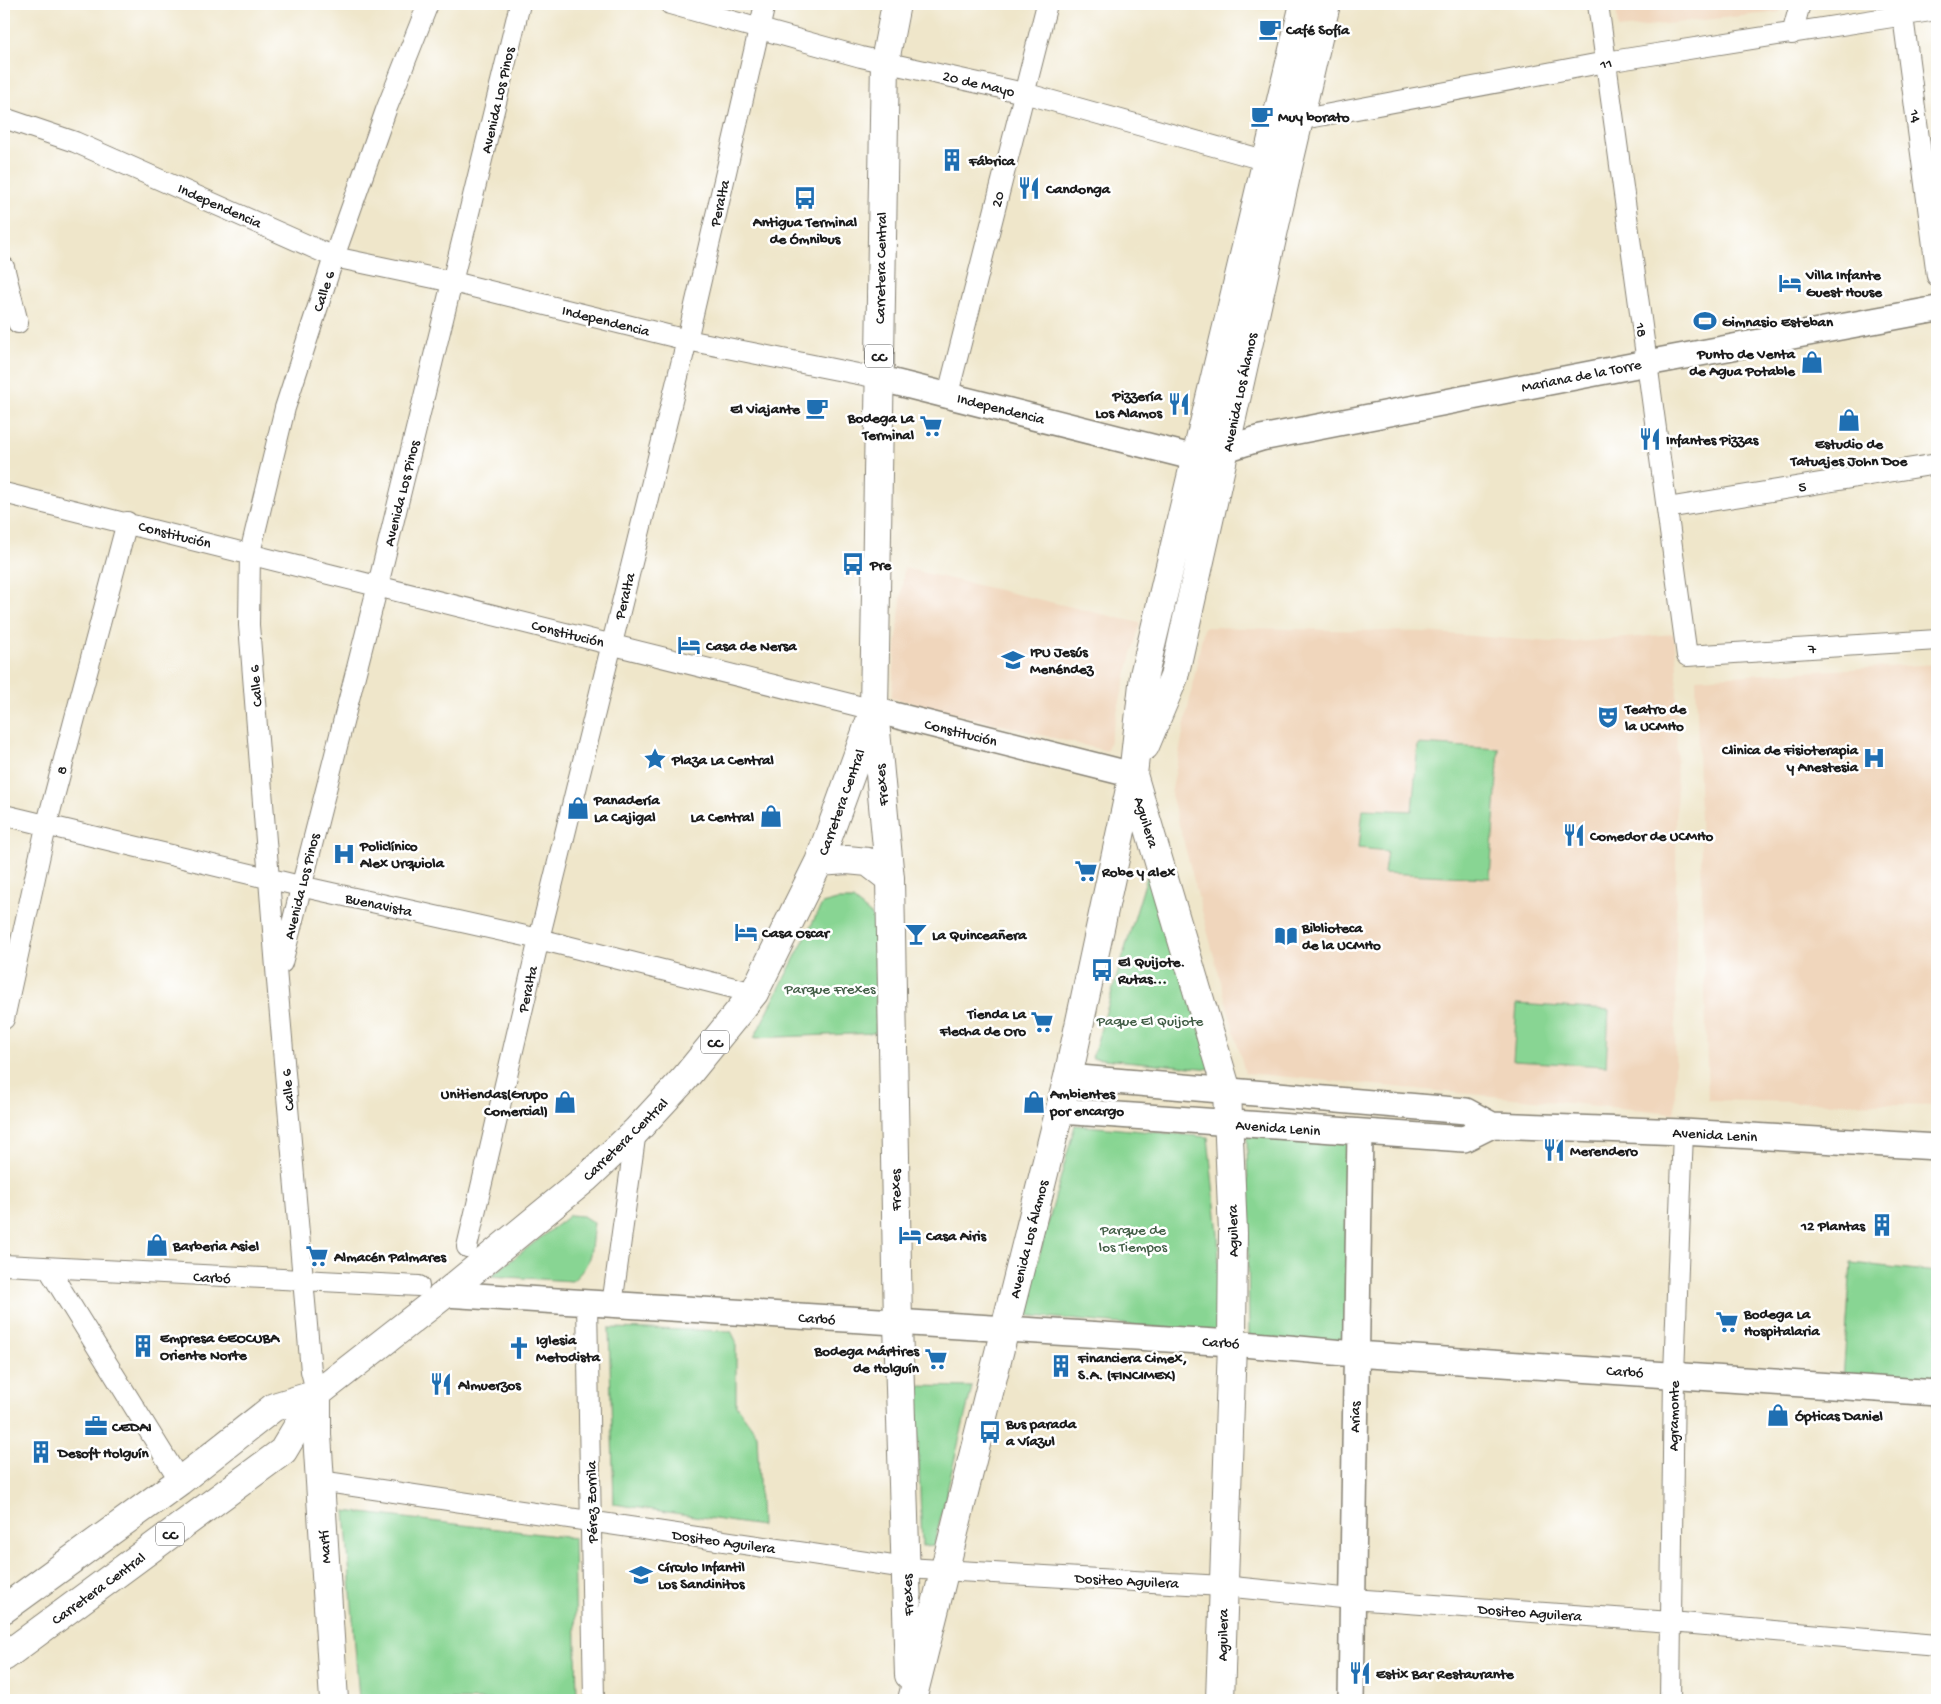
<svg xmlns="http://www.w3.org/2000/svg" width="1941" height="1704" font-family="'Gochi Hand',sans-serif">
<rect width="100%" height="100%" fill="#fff"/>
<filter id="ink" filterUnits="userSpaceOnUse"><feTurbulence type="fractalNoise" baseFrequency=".02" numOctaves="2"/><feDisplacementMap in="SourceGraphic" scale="10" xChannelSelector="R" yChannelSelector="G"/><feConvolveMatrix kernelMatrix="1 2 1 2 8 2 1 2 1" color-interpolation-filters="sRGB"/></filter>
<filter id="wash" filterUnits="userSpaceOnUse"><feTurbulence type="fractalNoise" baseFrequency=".0096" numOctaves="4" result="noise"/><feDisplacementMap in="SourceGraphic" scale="20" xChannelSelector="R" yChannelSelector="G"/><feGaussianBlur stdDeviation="1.12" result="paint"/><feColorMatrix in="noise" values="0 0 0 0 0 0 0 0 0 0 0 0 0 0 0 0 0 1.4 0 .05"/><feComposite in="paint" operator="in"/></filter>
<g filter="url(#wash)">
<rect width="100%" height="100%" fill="#efe6ca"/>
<!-- built -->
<path fill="#f0d6bc" d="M1616 4H1782L1780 12 1618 29Z
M904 568 1140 623 1107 751 891 698Z
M1204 627 1422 632 1564 643 1674 634 1677 667 1675 1113 1245 1073 1171 794Z
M1937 664V1105L1708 1100 1696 678Z"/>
<!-- green -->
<path fill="#88d593" stroke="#527858" d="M1418 744 1499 749 1490 878 1384 873 1387 851 1359 848 1363 809 1412 811Z
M1149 870 1212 1069 1092 1058Z
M837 900H853L875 918 876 1033 754 1038 822 904Z
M1517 1004 1609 1010 1606 1066 1513 1061Z
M1075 1125 1208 1137 1218 1234 1221 1333 1023 1315Z
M1247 1133 1353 1142 1346 1345 1249 1336Z
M570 1215 583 1216 594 1223C590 1249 594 1263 572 1281L491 1276Z
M1851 1263 1937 1272V1387L1843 1380Z
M609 1328 731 1331 736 1341V1405L757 1434 761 1526 614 1504Z
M916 1386 972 1387 934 1545 922 1546Z
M345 1511 574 1538 577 1700H359Z"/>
</g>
<g filter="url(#ink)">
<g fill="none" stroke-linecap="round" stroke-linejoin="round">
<defs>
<path id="minor" d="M670 4 861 57 1024 93 1278 164
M1598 4 1687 656 1937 640
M1903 16 1937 276
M1792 34 1800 4
M4 118 75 142 334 257 453 282 687 340 878 378
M1287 119 1298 120 1606 62 1937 10
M4 267 18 323
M948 394 1047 4
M4 493 874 710
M1667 508 1937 464
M4 815 300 886 539 939 754 993
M282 963 378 585 520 4
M4 1019 46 827 127 522
M467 1247 539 939 687 340 765 4
M4 1265 419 1286
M48 1268 180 1481
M587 1303 594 1700
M612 1305 636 1131
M317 1394 311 1371 277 981 249 625 250 553 285 408 334 257 386 110 428 4
M320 1481 906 1568 1223 1586 1352 1599 1671 1622 1937 1645
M1670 1700 1674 1374 1683 1132"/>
<path id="tertiary" d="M878 378 1196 458 1261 438 1647 363 1937 309
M874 710 1133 775
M1068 1077 1466 1111 1492 1125 1683 1132 1937 1147
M1060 1111 1464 1139 1492 1125
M445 1294 1232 1343 1355 1354 1937 1393
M1351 1700 1360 1133"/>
<path id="secondary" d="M874 710 890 879 898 1324 909 1675
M1145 746 1174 677 1288 167 1326 4
M1134 778 1227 1091 1233 1233 1232 1343 1220 1700
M317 1394V1435L334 1700
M912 1700 1068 1077 1133 775 1144 675 1304 4"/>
<path id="primary" d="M819 862 847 860 868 862 890 879
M4 1609 180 1481 274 1407 317 1394 445 1294 585 1179 636 1131 685 1078 754 993 819 862 874 710 885 61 896 4
M4 1657 283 1451 317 1394"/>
</defs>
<!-- minor casing -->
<use href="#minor" stroke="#868173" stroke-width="22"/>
<!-- tertiary casing -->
<use href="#tertiary" stroke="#868173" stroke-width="28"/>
<!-- secondary casing -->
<use href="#secondary" stroke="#868173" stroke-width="30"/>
<!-- primary casing -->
<use href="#primary" stroke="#868173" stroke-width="30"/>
<!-- minor -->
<use href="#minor" stroke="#fff" stroke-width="20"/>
<!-- tertiary -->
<use href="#tertiary" stroke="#fff" stroke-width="25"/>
<!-- secondary -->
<use href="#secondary" stroke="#fff" stroke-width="28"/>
<!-- primary -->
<use href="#primary" stroke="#fff" stroke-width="28"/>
</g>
</g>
<!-- icons -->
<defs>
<symbol id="cafe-bare" viewBox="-9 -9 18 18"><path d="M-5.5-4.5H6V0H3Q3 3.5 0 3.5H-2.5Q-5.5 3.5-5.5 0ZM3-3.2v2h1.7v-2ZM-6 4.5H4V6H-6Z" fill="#1f6fb2" stroke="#fff" stroke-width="2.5" paint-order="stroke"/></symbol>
<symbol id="building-bare" viewBox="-9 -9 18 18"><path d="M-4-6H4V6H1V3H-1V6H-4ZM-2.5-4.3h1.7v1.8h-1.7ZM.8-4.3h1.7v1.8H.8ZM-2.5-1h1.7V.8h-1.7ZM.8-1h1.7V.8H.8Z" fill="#1f6fb2" stroke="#fff" stroke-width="2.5" paint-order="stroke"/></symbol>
<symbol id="restaurant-bare" viewBox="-9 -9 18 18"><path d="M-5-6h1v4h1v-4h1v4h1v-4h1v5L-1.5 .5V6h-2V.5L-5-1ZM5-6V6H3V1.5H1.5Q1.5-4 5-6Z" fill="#1f6fb2" stroke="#fff" stroke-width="2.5" paint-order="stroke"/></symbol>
<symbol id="bus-bare" viewBox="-9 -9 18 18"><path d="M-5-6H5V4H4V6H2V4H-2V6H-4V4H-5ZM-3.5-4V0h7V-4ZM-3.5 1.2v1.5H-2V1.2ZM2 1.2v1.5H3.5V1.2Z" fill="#1f6fb2" stroke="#fff" stroke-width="2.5" paint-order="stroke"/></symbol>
<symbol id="hotel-bare" viewBox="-9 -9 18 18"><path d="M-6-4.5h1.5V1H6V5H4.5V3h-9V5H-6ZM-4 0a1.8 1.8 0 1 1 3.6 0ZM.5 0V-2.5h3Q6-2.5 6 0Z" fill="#1f6fb2" stroke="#fff" stroke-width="2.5" paint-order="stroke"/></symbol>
<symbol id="stadium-bare" viewBox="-9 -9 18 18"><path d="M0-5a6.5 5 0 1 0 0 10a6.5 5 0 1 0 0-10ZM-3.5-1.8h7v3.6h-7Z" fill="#1f6fb2" stroke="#fff" stroke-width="2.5" paint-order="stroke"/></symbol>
<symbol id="shop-bare" viewBox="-9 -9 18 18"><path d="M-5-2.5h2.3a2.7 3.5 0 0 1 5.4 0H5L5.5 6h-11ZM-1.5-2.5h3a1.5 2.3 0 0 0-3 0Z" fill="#1f6fb2" stroke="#fff" stroke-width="2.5" paint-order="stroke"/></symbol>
<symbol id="supermarket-bare" viewBox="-9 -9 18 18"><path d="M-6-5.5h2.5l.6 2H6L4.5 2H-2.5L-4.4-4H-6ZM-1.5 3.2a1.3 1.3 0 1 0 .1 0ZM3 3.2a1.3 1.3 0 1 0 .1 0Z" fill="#1f6fb2" stroke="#fff" stroke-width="2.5" paint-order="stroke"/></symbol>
<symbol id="school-bare" viewBox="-9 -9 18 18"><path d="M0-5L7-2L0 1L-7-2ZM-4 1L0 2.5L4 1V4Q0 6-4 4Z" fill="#1f6fb2" stroke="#fff" stroke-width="2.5" paint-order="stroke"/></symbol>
<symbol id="theatre-bare" viewBox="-9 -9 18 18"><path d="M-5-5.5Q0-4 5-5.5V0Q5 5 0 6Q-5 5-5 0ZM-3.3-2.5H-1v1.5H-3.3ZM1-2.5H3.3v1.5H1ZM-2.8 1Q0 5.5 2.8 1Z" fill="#1f6fb2" stroke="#fff" stroke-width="2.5" paint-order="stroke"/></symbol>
<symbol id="hospital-bare" viewBox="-9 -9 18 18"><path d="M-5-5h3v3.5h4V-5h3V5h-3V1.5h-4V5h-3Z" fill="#1f6fb2" stroke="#fff" stroke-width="2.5" paint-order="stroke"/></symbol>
<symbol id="sight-bare" viewBox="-9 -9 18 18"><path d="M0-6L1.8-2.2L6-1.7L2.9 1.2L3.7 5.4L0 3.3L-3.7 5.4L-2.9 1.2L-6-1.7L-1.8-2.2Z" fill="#1f6fb2" stroke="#fff" stroke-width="2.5" paint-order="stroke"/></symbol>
<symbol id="bar-bare" viewBox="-9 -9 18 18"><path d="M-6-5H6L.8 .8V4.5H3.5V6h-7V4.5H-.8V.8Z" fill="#1f6fb2" stroke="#fff" stroke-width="2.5" paint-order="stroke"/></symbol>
<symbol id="library-bare" viewBox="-9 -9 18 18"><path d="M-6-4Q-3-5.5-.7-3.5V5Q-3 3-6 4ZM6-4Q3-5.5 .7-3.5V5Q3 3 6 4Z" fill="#1f6fb2" stroke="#fff" stroke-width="2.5" paint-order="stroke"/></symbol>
<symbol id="church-bare" viewBox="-9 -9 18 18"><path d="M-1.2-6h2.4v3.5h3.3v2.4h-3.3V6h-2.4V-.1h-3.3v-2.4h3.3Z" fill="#1f6fb2" stroke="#fff" stroke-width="2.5" paint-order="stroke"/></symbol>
<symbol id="office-bare" viewBox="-9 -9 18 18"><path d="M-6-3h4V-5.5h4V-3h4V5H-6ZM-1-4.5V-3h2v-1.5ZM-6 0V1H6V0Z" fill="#1f6fb2" stroke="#fff" stroke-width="2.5" paint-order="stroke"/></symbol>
</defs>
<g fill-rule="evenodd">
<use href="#cafe-bare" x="1254" y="13" width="32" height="32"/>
<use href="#cafe-bare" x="1246" y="100" width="32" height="32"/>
<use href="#building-bare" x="936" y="144" width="32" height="32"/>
<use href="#restaurant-bare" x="1013" y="172" width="32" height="32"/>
<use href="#bus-bare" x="789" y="182" width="32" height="32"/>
<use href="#hotel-bare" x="1774" y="267" width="32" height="32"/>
<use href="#stadium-bare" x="1689" y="305" width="32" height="32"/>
<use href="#shop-bare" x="1796" y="346" width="32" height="32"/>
<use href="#restaurant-bare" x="1163" y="388" width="32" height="32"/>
<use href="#cafe-bare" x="801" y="392" width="32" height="32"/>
<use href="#shop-bare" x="1833" y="404" width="32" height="32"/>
<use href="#supermarket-bare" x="915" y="410" width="32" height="32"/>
<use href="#restaurant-bare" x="1634" y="423" width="32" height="32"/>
<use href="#bus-bare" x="837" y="548" width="32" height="32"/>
<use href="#hotel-bare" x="673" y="629" width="32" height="32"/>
<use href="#school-bare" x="997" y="644" width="32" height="32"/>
<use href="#theatre-bare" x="1592" y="701" width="32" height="32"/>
<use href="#hospital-bare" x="1858" y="742" width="32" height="32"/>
<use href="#sight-bare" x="639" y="743" width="32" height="32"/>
<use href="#shop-bare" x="562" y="792" width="32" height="32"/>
<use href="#shop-bare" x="755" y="800" width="32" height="32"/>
<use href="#restaurant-bare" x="1558" y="819" width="32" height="32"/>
<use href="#hospital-bare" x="328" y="838" width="32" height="32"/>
<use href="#supermarket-bare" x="1070" y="855" width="32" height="32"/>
<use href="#hotel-bare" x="730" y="916" width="32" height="32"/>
<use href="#bar-bare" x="900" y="918" width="32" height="32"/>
<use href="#library-bare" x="1270" y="920" width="32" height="32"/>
<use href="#bus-bare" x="1086" y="954" width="32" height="32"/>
<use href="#supermarket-bare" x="1026" y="1006" width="32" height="32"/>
<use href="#shop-bare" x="549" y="1086" width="32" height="32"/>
<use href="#shop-bare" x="1018" y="1086" width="32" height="32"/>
<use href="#restaurant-bare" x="1538" y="1134" width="32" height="32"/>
<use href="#building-bare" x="1866" y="1209" width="32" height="32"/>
<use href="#hotel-bare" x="894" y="1219" width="32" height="32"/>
<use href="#shop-bare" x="141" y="1229" width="32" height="32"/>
<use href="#supermarket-bare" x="301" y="1240" width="32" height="32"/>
<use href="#supermarket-bare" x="1711" y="1306" width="32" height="32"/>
<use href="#building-bare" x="127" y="1330" width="32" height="32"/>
<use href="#church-bare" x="503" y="1332" width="32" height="32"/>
<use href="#supermarket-bare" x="920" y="1343" width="32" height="32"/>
<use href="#building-bare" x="1045" y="1350" width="32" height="32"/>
<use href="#restaurant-bare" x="425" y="1368" width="32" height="32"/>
<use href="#shop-bare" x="1762" y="1399" width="32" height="32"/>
<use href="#office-bare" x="80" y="1410" width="32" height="32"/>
<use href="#bus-bare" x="974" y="1416" width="32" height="32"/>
<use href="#building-bare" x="25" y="1436" width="32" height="32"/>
<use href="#school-bare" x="625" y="1559" width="32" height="32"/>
<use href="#restaurant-bare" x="1344" y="1657" width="32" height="32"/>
</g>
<g text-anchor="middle" stroke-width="5" stroke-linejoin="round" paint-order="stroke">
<!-- shield labels -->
<g fill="#fff" stroke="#606060" stroke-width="1">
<rect x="865" y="344.5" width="28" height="23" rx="4"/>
<rect x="701" y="1030.5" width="28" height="23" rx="4"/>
<rect x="156" y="1522.5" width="28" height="23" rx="4"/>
</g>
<g font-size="14" font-weight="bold" fill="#1c1c1c">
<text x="879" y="361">CC</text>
<text x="715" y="1047">CC</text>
<text x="170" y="1539">CC</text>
</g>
<!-- poi labels -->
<g font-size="15" font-weight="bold" fill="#1c1c1c" stroke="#fff" text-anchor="start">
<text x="1286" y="34">Café Sofía</text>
<text x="1278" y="121">Muy borato</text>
<text x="969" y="165">Fábrica</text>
<text x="1046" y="193">Candonga</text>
<text x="805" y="226" text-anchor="middle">Antigua Terminal<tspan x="805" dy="17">de Ómnibus</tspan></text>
<text x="1806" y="279">Villa Infante<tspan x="1806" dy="17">Guest House</tspan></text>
<text x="1722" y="326">Gimnasio Esteban</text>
<text x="1795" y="358" text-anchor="end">Punto de Venta<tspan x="1795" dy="17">de Agua Potable</tspan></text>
<text x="1162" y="400" text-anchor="end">Pizzería<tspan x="1162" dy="17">Los Alamos</tspan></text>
<text x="800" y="413" text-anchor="end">El Viajante</text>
<text x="914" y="422" text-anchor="end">Bodega La<tspan x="914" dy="17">Terminal</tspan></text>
<text x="1666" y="444">Infantes Pizzas</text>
<text x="1849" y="448" text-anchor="middle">Estudio de<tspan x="1849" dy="17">Tatuajes John Doe</tspan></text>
<text x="870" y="569">Pre</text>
<text x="706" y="650">Casa de Nersa</text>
<text x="1030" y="656">IPU Jesús<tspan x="1030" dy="17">Menéndez</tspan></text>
<text x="1625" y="713">Teatro de<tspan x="1625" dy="17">la UCMHo</tspan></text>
<text x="1858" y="754" text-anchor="end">Clinica de Fisioterapia<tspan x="1858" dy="17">y Anestesia</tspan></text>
<text x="672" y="764">Plaza La Central</text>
<text x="594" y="804">Panadería<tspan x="594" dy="17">La Cajigal</tspan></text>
<text x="754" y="821" text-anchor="end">La Central</text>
<text x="1590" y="840">Comedor de UCMHo</text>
<text x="360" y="850">Policlínico<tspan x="360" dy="17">Alex Urquiola</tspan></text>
<text x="1102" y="876">Robe y alex</text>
<text x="1302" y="932">Biblioteca<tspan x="1302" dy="17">de la UCMHo</tspan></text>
<text x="762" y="937">Casa Oscar</text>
<text x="932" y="939">La Quinceañera</text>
<text x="1118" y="966">El Quijote.<tspan x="1118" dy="17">Rutas...</tspan></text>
<text x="1026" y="1018" text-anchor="end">Tienda La<tspan x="1026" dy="17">Flecha de Oro</tspan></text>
<text x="548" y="1098" text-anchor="end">Unitiendas(Grupo<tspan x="548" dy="17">Comercial)</tspan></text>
<text x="1050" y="1098">Ambientes<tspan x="1050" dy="17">por encargo</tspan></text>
<text x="1570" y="1155">Merendero</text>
<text x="1865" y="1230" text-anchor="end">12 Plantas</text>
<text x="926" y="1240">Casa Airis</text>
<text x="173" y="1250">Barberia Asiel</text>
<text x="334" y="1261">Almacén Palmares</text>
<text x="1744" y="1318">Bodega La<tspan x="1744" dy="17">Hospitalaria</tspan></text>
<text x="160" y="1342">Empresa GEOCUBA<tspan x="160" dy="17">Oriente Norte</tspan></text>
<text x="536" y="1344">Iglesia<tspan x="536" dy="17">Metodista</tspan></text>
<text x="919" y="1355" text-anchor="end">Bodega Mártires<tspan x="919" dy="17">de Holguín</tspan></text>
<text x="1078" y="1362">Financiera Cimex,<tspan x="1078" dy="17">S.A. (FINCIMEX)</tspan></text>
<text x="458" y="1389">Almuerzos</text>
<text x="1795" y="1420">Ópticas Daniel</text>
<text x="1006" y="1428">Bus parada<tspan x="1006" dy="17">a Víazul</tspan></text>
<text x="112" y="1431">CEDAI</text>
<text x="58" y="1457">Desoft Holguín</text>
<text x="658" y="1571">Círculo Infantil<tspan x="658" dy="17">Los Sandinitos</tspan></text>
<text x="1376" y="1678">Estix Bar Restaurante</text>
</g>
<!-- street labels -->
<g font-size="15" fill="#1c1c1c" stroke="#fff">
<text transform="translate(1606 63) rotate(-10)" y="5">11</text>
<text transform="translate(979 83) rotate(13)" y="5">20 de Mayo</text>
<text transform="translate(497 100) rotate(-77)" y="5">Avenida Los Pinos</text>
<text transform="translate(1916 116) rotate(82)" y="5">14</text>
<text transform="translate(997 199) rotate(-76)" y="5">20</text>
<text transform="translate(719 203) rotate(-77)" y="5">Peralta</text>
<text transform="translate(220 205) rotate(24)" y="5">Independencia</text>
<text transform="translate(880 268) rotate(-89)" y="5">Carretera Central</text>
<text transform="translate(323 291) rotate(-72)" y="5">Calle 6</text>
<text transform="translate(606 320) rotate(14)" y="5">Independencia</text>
<text transform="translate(1642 330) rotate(82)" y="5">18</text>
<text transform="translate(1581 375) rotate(-11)" y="5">Mariana de la Torre</text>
<text transform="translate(1239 392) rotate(-78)" y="5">Avenida Los Álamos</text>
<text transform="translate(1001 408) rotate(14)" y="5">Independencia</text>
<text transform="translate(1802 486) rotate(-9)" y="5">5</text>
<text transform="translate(401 493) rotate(-76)" y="5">Avenida Los Pinos</text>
<text transform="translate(175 534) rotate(14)" y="5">Constitución</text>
<text transform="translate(624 596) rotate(-76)" y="5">Peralta</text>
<text transform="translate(568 633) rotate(14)" y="5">Constitución</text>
<text transform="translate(1812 648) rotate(-4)" y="5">7</text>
<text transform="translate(255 686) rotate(-95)" y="5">Calle 6</text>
<text transform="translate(961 732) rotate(14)" y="5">Constitución</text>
<text transform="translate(61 770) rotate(-75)" y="5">8</text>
<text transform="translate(881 785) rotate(-95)" y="5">Frexes</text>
<text transform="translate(841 802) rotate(-70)" y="5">Carretera Central</text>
<text transform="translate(1147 822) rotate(73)" y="5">Aguilera</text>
<text transform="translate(301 886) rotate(-76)" y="5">Avenida Los Pinos</text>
<text transform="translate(379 904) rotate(12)" y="5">Buenavista</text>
<text transform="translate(527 989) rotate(-77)" y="5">Peralta</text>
<text transform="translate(287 1090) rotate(-95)" y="5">Calle 6</text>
<text transform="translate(1278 1127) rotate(4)" y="5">Avenida Lenin</text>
<text transform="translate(1715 1134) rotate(3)" y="5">Avenida Lenin</text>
<text transform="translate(625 1139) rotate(-44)" y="5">Carretera Central</text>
<text transform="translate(895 1190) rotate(-91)" y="5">Frexes</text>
<text transform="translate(1232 1231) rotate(-91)" y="5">Aguilera</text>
<text transform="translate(1028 1239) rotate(-76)" y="5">Avenida Los Álamos</text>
<text transform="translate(212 1277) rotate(3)" y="5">Carbó</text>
<text transform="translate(817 1318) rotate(4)" y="5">Carbó</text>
<text transform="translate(1221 1342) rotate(4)" y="5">Carbó</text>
<text transform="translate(1625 1371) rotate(4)" y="5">Carbó</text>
<text transform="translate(1673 1416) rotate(-89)" y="5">Agramonte</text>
<text transform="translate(1354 1417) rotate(-89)" y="5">Arias</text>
<text transform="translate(591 1502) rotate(-91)" y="5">Pérez Zorrila</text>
<text transform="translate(724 1541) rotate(8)" y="5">Dositeo Aguilera</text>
<text transform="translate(324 1547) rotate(-94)" y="5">Martí</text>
<text transform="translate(1127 1580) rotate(3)" y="5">Dositeo Aguilera</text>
<text transform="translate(98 1588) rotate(-36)" y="5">Carretera Central</text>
<text transform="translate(907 1595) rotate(-92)" y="5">Frexes</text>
<text transform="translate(1530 1612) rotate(4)" y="5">Dositeo Aguilera</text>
<text transform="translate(1222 1635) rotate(-89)" y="5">Aguilera</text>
</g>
<!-- park labels -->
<g font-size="15" fill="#425d46" stroke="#fff">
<text x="830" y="993">Parque Frexes</text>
<text x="1150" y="1025">Paque El Quijote</text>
<text x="1133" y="1234">Parque de<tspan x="1133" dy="17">los Tiempos</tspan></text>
</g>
</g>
<!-- margin -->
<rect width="1941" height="1704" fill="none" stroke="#fff" stroke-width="20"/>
</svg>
